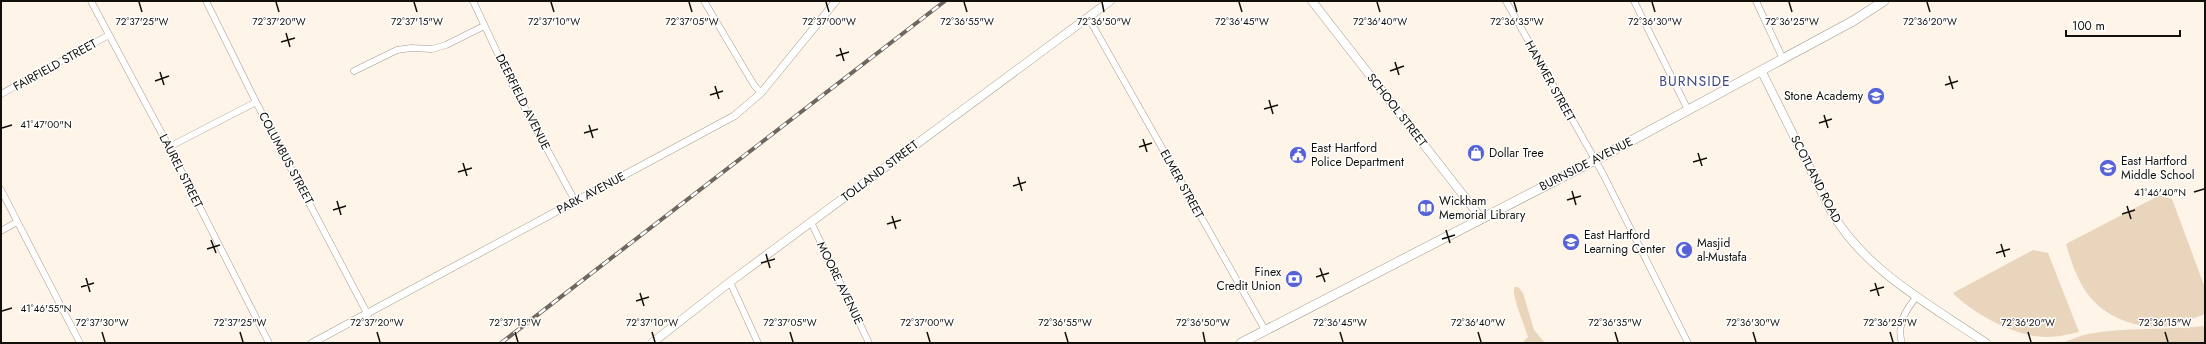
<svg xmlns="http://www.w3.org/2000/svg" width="2206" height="344" font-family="Jost,sans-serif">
<rect width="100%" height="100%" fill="#fef4e8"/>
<!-- green -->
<path fill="#e9d4bc" d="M2160 195 2172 199 2205 288V314C2192 319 2175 326 2161 327 2136 328 2106 317 2090 297 2078 283 2071 261 2066 244Z
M2033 250 2048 253 2079 332C2069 334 2058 337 2048 337 2018 338 1973 314 1953 293Z
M1515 287H1518L1523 293 1534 330 1545 343H1522L1528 337C1525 326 1510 293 1515 287Z
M2205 326V343H2062C2070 340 2079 336 2088 334 2127 327 2166 330 2205 326Z"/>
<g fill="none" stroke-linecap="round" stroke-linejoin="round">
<defs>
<path id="minor" d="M91 1 169 147 269 343
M206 1 256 102 368 315
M473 1 513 86 575 201
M704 1 754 85 761 93
M1506 1 1603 174 1688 343
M1634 1 1688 110
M1756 1 1783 59
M1088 17 1265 330
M354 71 397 50 411 48 432 49 446 45 484 26
M1 94 109 35
M169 147 256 102
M1 190 80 343
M811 222 869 343
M1 231 17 222
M730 282 758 343
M1902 343C1896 324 1906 310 1917 296"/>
<path id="tertiary" d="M312 343 734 116 761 93 836 1"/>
<path id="secondary" d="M1312 1 1481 218
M1761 70 1831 211C1865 271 1931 305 1986 343
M652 343 730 282 1110 1"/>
<path id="primary" d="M1241 343 1603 156 1853 21 1884 1"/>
</defs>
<!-- minor casing -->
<use href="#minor" stroke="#a49b91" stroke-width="7"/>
<!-- tertiary casing -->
<use href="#tertiary" stroke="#a49b91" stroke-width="8"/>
<!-- secondary casing -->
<use href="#secondary" stroke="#a49b91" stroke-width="9"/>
<!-- primary casing -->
<use href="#primary" stroke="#a49b91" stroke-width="10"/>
<!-- minor -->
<use href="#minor" stroke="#fff" stroke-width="6"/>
<!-- tertiary -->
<use href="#tertiary" stroke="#fff" stroke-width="7"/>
<!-- secondary -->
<use href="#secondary" stroke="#fff" stroke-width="8"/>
<!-- primary -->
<use href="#primary" stroke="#fff" stroke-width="9"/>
<defs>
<path id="rail" d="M501 343 945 1"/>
</defs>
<!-- rail casing -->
<use href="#rail" stroke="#6d6760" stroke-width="4"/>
<!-- rail -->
<use href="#rail" stroke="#fff" stroke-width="2.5" stroke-dasharray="8" stroke-linecap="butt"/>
</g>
<!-- ticks -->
<path fill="none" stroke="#13100c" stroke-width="1.5" d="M139 2 142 12M276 2 279 12M414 2 417 12M551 2 554 12M689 2 692 12M826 2 829 12M964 2 967 12M1102 2 1104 12M1239 2 1242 12M1377 2 1380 12M1514 2 1517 12M1652 2 1655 12M1789 2 1792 12M1927 2 1930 12M286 33 290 47M281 42 295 38M840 48 844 61M836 56 849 52M1395 62 1399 75M1390 71 1404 66M160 72 164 85M1949 76 1953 89M155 81 169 76M1945 85 1958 81M715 86 719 99M710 95 723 91M1269 100 1273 114M1264 109 1278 105M1824 115 1828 128M1819 123 1832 119M589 125 593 138M2 128 12 125M584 133 598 129M1143 139 1147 152M1139 147 1152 143M1698 153 1702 166M1693 162 1707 158M463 163 467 176M458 172 472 168M1018 177 1022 191M1013 186 1026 182M1572 191 1576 205M2194 192 2204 189M1567 200 1581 196M337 201 341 215M2127 206 2131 219M333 210 346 206M2122 214 2135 210M892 216 896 229M887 224 901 220M1446 230 1450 243M1442 239 1455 235M211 240 216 253M2001 244 2005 257M207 249 220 245M1996 253 2010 249M766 254 770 268M761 263 775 259M1320 268 1325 282M1316 277 1329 273M86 278 90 292M1875 283 1879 296M81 287 94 283M1870 291 1884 287M640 293 644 306M636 301 649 297M2 311 12 308M102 332 105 342M240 332 243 342M377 332 380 342M515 332 518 342M652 332 655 342M790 332 793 342M927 332 930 342M1065 332 1068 342M1203 332 1205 342M1340 332 1343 342M1478 332 1481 342M1615 332 1618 342M1753 332 1756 342M1890 332 1893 342M2028 332 2031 342M2165 332 2168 342"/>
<!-- icons -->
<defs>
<symbol id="university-disc" viewBox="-11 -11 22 22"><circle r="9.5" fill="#5762d9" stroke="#fff"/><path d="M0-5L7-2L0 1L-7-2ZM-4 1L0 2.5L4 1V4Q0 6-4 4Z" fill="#fff"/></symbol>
<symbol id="shop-disc" viewBox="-11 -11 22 22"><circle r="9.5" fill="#5762d9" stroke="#fff"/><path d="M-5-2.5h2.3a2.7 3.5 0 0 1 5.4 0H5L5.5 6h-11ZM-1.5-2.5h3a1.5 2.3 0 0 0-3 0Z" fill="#fff"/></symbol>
<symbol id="civic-disc" viewBox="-11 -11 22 22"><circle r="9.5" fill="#5762d9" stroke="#fff"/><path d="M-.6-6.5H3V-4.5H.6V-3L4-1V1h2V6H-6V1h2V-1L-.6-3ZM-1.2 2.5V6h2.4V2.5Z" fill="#fff"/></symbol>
<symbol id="school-disc" viewBox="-11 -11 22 22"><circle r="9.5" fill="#5762d9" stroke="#fff"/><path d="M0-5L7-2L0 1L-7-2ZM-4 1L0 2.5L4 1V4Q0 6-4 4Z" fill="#fff"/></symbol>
<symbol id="library-disc" viewBox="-11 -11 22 22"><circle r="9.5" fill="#5762d9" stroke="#fff"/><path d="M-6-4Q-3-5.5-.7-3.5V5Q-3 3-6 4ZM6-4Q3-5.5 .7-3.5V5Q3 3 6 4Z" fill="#fff"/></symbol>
<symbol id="mosque-disc" viewBox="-11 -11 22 22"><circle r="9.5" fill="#5762d9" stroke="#fff"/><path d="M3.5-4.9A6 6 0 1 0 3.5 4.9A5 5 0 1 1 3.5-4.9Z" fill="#fff"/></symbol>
<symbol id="bank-disc" viewBox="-11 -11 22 22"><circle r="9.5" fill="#5762d9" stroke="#fff"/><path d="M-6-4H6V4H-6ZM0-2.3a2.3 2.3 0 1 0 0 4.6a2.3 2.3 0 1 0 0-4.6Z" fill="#fff"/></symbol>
</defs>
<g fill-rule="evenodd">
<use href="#university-disc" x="1866" y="86" width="20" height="20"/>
<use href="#shop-disc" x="1466" y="143" width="20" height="20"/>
<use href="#civic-disc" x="1288" y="145" width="20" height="20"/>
<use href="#school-disc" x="2098" y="158" width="20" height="20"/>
<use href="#library-disc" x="1416" y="198" width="20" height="20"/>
<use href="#school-disc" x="1561" y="232" width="20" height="20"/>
<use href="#mosque-disc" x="1674" y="240" width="20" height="20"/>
<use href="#bank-disc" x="1284" y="269" width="20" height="20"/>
</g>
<g text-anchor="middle" stroke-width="3" stroke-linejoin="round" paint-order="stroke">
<!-- street labels -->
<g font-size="12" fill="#13100c" stroke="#fff">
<text transform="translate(55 65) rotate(-29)" y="4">FAIRFIELD STREET</text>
<text transform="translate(1550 81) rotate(61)" y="4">HANMER STREET</text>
<text transform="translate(523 102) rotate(63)" y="4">DEERFIELD AVENUE</text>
<text transform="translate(1397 110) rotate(52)" y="4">SCHOOL STREET</text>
<text transform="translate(286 158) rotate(62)" y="4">COLUMBUS STREET</text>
<text transform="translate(1586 164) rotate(-27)" y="4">BURNSIDE AVENUE</text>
<text transform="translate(181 171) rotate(63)" y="4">LAUREL STREET</text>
<text transform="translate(880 171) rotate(-37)" y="4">TOLLAND STREET</text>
<text transform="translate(1816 179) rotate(63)" y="4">SCOTLAND ROAD</text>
<text transform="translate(1182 184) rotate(61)" y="4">ELMER STREET</text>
<text transform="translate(591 193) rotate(-28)" y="4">PARK AVENUE</text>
<text transform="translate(840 283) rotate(64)" y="4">MOORE AVENUE</text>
</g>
<!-- poi labels -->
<g font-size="12" fill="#13100c" stroke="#fff" text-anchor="start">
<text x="1863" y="100" text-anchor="end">Stone Academy</text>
<text x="1311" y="152">East Hartford<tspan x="1311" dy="14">Police Department</tspan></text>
<text x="1489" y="157">Dollar Tree</text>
<text x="2121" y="165">East Hartford<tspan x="2121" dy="14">Middle School</tspan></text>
<text x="1439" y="205">Wickham<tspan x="1439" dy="14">Memorial Library</tspan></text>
<text x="1584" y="239">East Hartford<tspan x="1584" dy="14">Learning Center</tspan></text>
<text x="1697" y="247">Masjid<tspan x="1697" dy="14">al-Mustafa</tspan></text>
<text x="1281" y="276" text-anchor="end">Finex<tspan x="1281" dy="14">Credit Union</tspan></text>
</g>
<!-- quarter labels -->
<g font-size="14" letter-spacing="1" fill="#3f4884" stroke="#fff">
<text x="1695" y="86">BURNSIDE</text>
</g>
</g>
<g font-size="10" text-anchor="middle" fill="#13100c" stroke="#fff" stroke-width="3" stroke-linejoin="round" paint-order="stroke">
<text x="417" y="25">72°37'15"W</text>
<text x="967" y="25">72°36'55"W</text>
<text x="142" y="25">72°37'25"W</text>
<text x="279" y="25">72°37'20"W</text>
<text x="554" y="25">72°37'10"W</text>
<text x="692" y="25">72°37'05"W</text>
<text x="829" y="25">72°37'00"W</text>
<text x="1104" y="25">72°36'50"W</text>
<text x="1242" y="25">72°36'45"W</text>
<text x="1380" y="25">72°36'40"W</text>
<text x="1517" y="25">72°36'35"W</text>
<text x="1655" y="25">72°36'30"W</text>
<text x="1792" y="25">72°36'25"W</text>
<text x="1930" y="25">72°36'20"W</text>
<text x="46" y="128">41°47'00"N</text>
<text x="2160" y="196">41°46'40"N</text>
<text x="46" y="312">41°46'55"N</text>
<text x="102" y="326">72°37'30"W</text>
<text x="240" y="326">72°37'25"W</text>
<text x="377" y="326">72°37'20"W</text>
<text x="515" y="326">72°37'15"W</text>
<text x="652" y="326">72°37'10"W</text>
<text x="790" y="326">72°37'05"W</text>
<text x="927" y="326">72°37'00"W</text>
<text x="1065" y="326">72°36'55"W</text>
<text x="1203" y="326">72°36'50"W</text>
<text x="1340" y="326">72°36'45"W</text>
<text x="1478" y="326">72°36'40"W</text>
<text x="1615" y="326">72°36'35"W</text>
<text x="1753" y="326">72°36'30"W</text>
<text x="1890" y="326">72°36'25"W</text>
<text x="2028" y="326">72°36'20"W</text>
<text x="2165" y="326">72°36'15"W</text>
</g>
<!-- border -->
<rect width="2206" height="344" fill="none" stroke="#13100c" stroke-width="4"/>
<!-- scale -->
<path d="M2066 30v6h114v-6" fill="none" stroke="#13100c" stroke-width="2"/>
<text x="2072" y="30" font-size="12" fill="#13100c" stroke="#ffffff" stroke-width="3" paint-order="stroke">100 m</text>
</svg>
